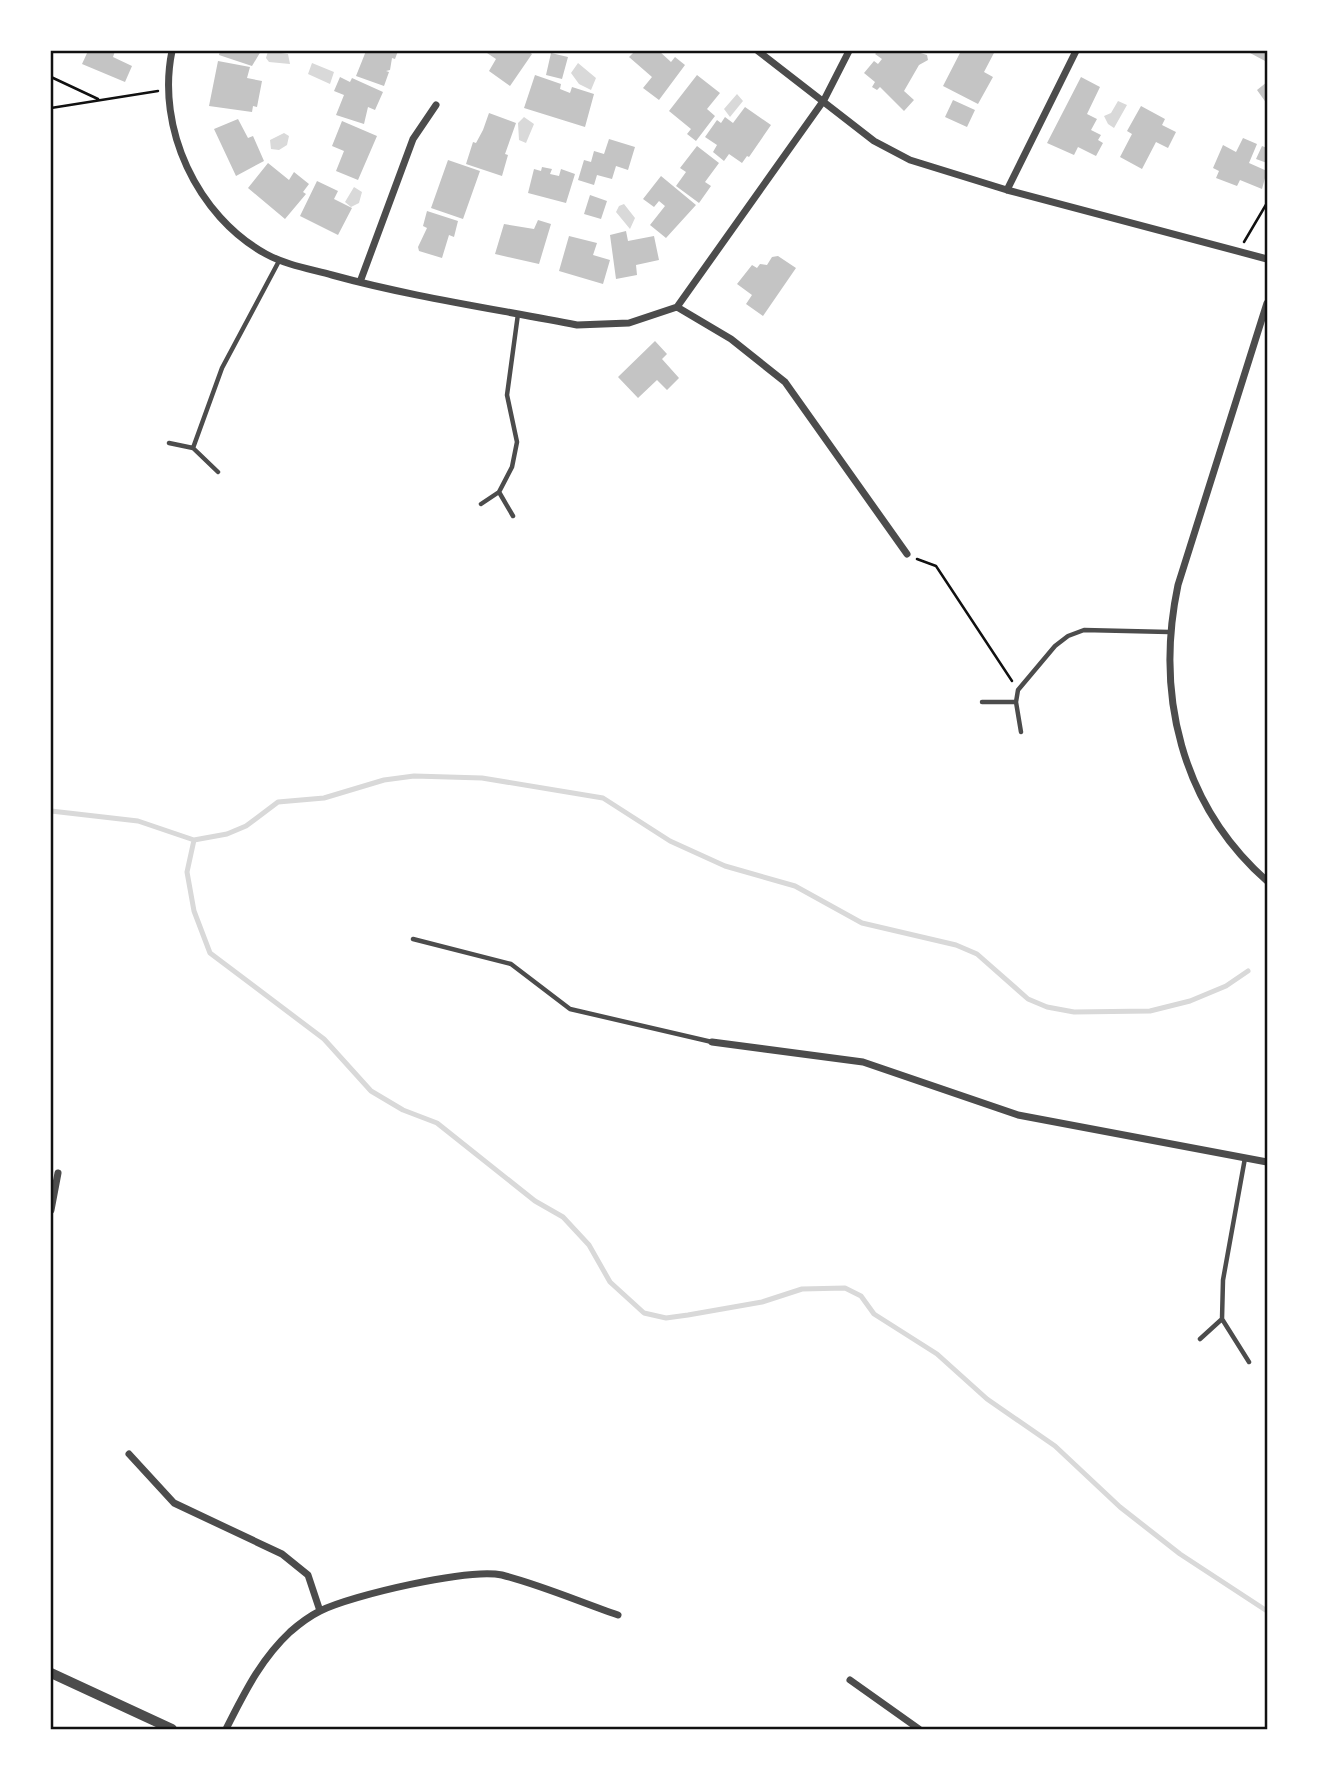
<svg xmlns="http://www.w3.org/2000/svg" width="1318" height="1780" font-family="Ubuntu,sans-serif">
<rect width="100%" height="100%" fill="#fff"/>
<!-- water -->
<path fill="#d9d9d9" d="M268 51 288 54 290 64 269 62 266 58Z
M312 63 334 72 330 84 308 74Z
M578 63 596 78 591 90 579 84 571 73Z
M737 94 743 101 730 117 724 109Z
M1118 101 1127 105 1114 128 1108 124 1104 116 1111 113Z
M524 117 534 124 526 143 519 140 518 123Z
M284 133 289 136 287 145 279 150 271 149 270 140Z
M354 187 362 192 359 203 351 207 345 202Z
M624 204 635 218 630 229 616 212 619 206Z"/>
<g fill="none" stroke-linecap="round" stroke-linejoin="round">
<!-- stream -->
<path stroke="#d9d9d9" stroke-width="5" d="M51 811 138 821 194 840 187 872 194 911 210 953 324 1039 371 1091 403 1110 437 1123 535 1201 563 1217 589 1245 610 1282 644 1313 666 1318 688 1315 762 1302 802 1289 845 1288 861 1296 874 1314 937 1354 987 1399 1055 1446 1120 1507 1180 1554 1267 1611
M194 840 227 834 246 826 278 802 324 798 384 780 414 776 482 778 603 798 670 841 725 866 795 886 862 923 956 945 977 954 1028 999 1047 1007 1074 1012 1150 1011 1190 1001 1226 986 1248 971"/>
</g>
<!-- building -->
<path fill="#c4c4c4" d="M88 51H115L113 57 132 66 125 82 82 64Z
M220 51H261L252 66 219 55Z
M366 51H398L395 59 392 58 390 70 386 71 389 72 384 86 356 76Z
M484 51H528L532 54 510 86 489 71 496 59Z
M635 51H659L671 62 675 57 685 65 659 100 643 88 652 77 629 57Z
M878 51H914L927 55 928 60 919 65 904 91 914 100 904 111 880 87 877 90 872 87 875 82 864 73 874 61 878 64 882 59 875 54Z
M961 51H995L984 72 993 77 978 104 943 86Z
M1251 51H1267V62L1250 53Z
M551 53 568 57 562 79 546 75Z
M218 61 250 67 247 78 262 81 257 107 253 106 252 112 209 106Z
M535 75 561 84 560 89 570 93 572 87 594 94 585 127 524 108Z
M697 75 720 93 707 109 715 116 696 141 687 134 691 129 669 111Z
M340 77 350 82 352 78 383 92 375 110 368 107 364 124 336 115 344 95 334 91Z
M1081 77 1100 87 1087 114 1097 119 1091 130 1101 135 1098 140 1103 143 1096 156 1078 147 1074 155 1047 143Z
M1267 82V104L1257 90Z
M953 100 975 110 967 127 945 117Z
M1141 106 1165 119 1162 125 1176 132 1168 148 1156 142 1142 169 1120 157 1132 134 1127 131Z
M745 107 771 125 749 157 747 156 742 163 729 154 724 161 713 152 717 145 705 137 717 120 721 123 725 117 733 123Z
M489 113 516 123 505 154 508 155 502 176 466 164 473 142 476 143 483 130Z
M238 119 248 138 253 136 264 161 236 176 214 129Z
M342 121 377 136 358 180 336 171 344 151 332 146Z
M1243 138 1257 144 1249 163 1267 171 1262 189 1240 180 1237 186 1216 178 1219 171 1213 168 1223 145 1236 152Z
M609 139 635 147 628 170 616 166 612 179 597 175 594 185 578 180 584 160 591 162 594 151 604 154Z
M697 146 719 163 705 182 711 186 699 203 676 186 686 172 680 168Z
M1262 146 1267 148V163L1256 159Z
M448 160 480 171 463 219 431 208Z
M268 163 289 180 294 172 309 184 303 192 306 194 285 219 248 188Z
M542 167 552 169 550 174 559 176 561 169 575 174 566 203 528 193 534 169 541 171Z
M661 176 696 205 666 238 650 225 665 206 659 201 654 207 643 199Z
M317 181 338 191 334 199 352 208 338 235 300 216Z
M590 195 607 201 601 219 584 214Z
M427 211 458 221 454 237 449 235 442 258 419 251 418 247 427 228 423 226Z
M538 220 551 224 539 264 495 254 504 224 534 229Z
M626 231 628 241 654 236 659 260 636 265 637 275 616 279 610 235Z
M569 236 597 243 593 255 610 260 603 284 559 271Z
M778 256 796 268 763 316 746 304 752 295 737 284 752 265 757 268 760 264 767 265 772 257Z
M655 341 667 354 662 359 679 378 667 390 657 380 638 398 618 377Z"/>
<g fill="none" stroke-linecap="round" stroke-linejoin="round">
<!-- path -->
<path stroke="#111" stroke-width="2.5" d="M51 77 98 99
M51 108 158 91
M1244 242 1267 203
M917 559 936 566 1012 681"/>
<!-- service -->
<path stroke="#4c4c4c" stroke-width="4.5" d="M169 443 193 448 218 472
M193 448 222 368 279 261
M499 492 513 516
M481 504 499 492 512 467 517 442 507 395 518 314
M982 702H1016L1018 690 1055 646 1068 636 1084 630 1169 632
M1016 702 1021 732
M413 939 511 964 570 1009 712 1042
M1245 1158 1223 1280 1222 1319 1249 1362
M1200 1339 1222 1319"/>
<!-- minor -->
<path stroke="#4c4c4c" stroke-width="7" d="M172 51C156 128 197 216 266 254 286 265 310 269 332 275 412 297 496 309 577 325L629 323 677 307 824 100 849 51
M758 51 874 141 910 160 1007 190 1267 259
M1007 190 1076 51
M360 282 413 139 436 105
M1267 303 1178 585C1155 694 1181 805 1267 881
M677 307 731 339 785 382 907 554
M712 1042 863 1062 1018 1115 1267 1162
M51 1210 58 1173
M129 1454 174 1503 282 1554 308 1575 320 1611
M850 1680 919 1729
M226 1729C244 1694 260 1660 290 1632 298 1625 310 1616 320 1611 352 1595 469 1568 502 1575 541 1585 580 1602 618 1615"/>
<!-- tertiary -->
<path stroke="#4c4c4c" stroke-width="10" d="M51 1673 172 1729"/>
</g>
<!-- border -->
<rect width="1318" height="1780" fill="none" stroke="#ffffff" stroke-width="105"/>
<rect x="52" y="52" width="1214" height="1676" fill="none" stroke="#111" stroke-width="2.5"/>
</svg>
